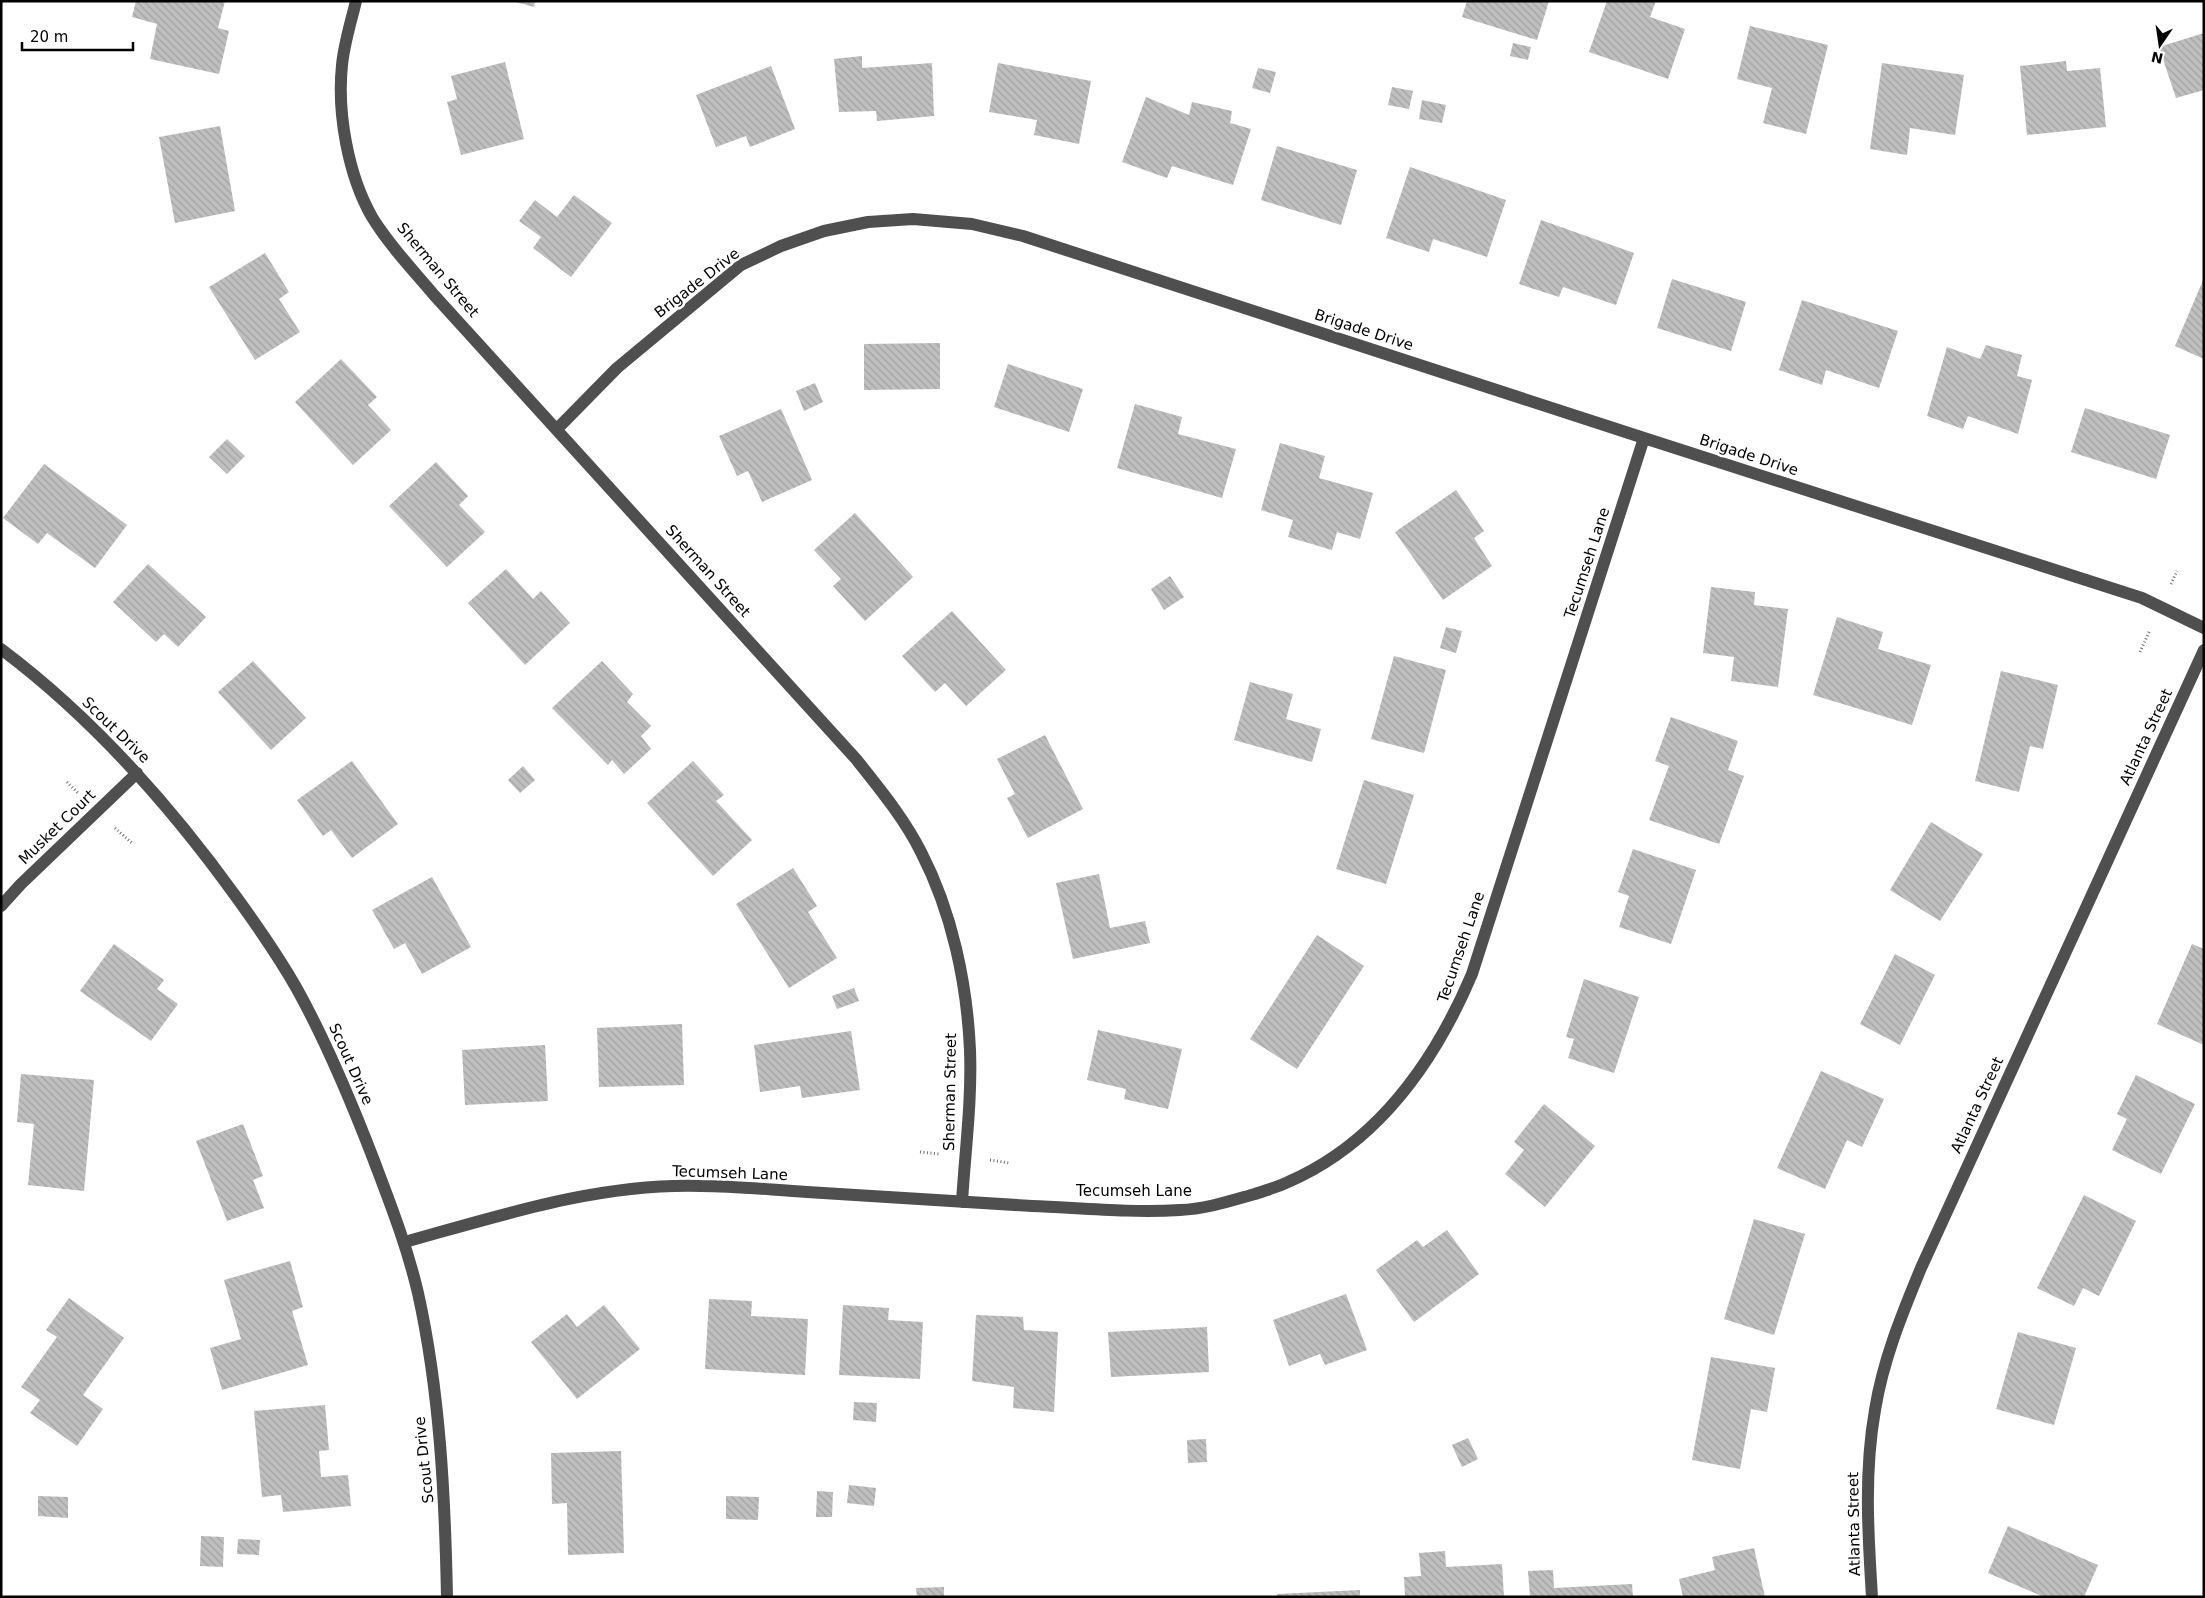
<svg xmlns="http://www.w3.org/2000/svg" width="2205" height="1598" font-family="'DejaVu Sans',sans-serif">
<defs>
<pattern id="building-back-hatch" width="6" height="6" patternUnits="userSpaceOnUse" patternTransform="scale(1.25)"><rect width="6" height="6" fill="#bfbfbf"/><path d="M-1 5l2 2M0 0l6 6M5-1l2 2" fill="none" stroke="#a2a2a2"/></pattern>
</defs>
<rect width="100%" height="100%" fill="#fff"/>
<!-- building -->
<path fill="url(#building-back-hatch)" d="M136 1H225L218 28 229 31 219 74 150 59 157 24 132 17Z
M512 1H535L534 7Z
M1467 1H1549L1537 40 1462 17Z
M1607 1H1656L1650 17 1685 29 1668 79 1589 52Z
M1750 26 1828 45 1806 134 1763 123 1772 88 1737 79Z
M2204 33V90L2176 98 2159 47Z
M1513 43 1531 47 1528 60 1510 56Z
M862 56V68L932 63 934 116 877 121 876 111 839 112 834 59Z
M2066 61 2067 71 2100 68 2106 127 2027 135 2020 66Z
M505 62 524 139 461 155 447 102 457 99 451 76Z
M998 63 1091 81 1079 144 1034 135 1037 120 989 112Z
M1882 63 1964 75 1955 135 1910 128 1907 155 1870 149Z
M771 66 795 129 750 147 746 136 716 147 696 95Z
M1258 68 1276 72 1270 93 1252 88Z
M1392 87 1413 91 1409 109 1388 105Z
M1146 97 1189 115 1192 102 1232 111 1230 123 1251 129 1233 185 1172 166 1167 178 1122 162Z
M1422 100 1446 105 1442 123 1419 119Z
M220 126 235 211 175 223 159 137Z
M1277 146 1357 170 1341 225 1261 200Z
M1410 167 1506 200 1487 257 1433 239 1429 252 1386 238Z
M574 195 612 223 571 277 533 248 541 237 519 221 535 200 557 217Z
M1541 220 1634 253 1616 305 1563 287 1559 297 1519 284Z
M265 253 289 292 279 299 300 332 255 360 209 287Z
M2204 278V359L2175 346Z
M1672 279 1746 302 1731 351 1657 328Z
M1802 300 1898 331 1879 388 1826 370 1822 385 1779 370Z
M940 343V389L864 390V344Z
M1986 345 2022 355 2017 376 2032 380 2018 434 1968 416 1963 429 1927 416 1947 347 1980 359Z
M341 359 377 397 368 405 391 430 353 465 295 402Z
M1008 364 1083 389 1069 432 994 407Z
M815 383 823 402 804 411 796 391Z
M1135 404 1182 417 1178 434 1236 449 1222 498 1117 468Z
M2085 408 2170 435 2156 479 2071 452Z
M781 409 812 480 762 502 748 471 737 476 719 436Z
M227 439 245 456 227 474 209 457Z
M1280 443 1325 456 1319 478 1373 493 1360 539 1337 532 1332 550 1288 537 1293 520 1261 510Z
M436 462 468 496 459 505 485 532 447 567 389 506Z
M44 464 127 525 95 568 47 533 38 544 3 518Z
M1456 490 1484 531 1474 538 1492 566 1443 600 1395 532Z
M855 513 913 577 865 621 833 586 841 579 814 550Z
M148 564 206 617 178 647 164 634 156 642 113 602Z
M506 569 533 599 541 591 570 623 525 665 468 603Z
M1170 576 1184 597 1164 610 1151 589Z
M1711 587 1755 592 1754 605 1788 609 1778 687 1731 681 1734 657 1703 653Z
M952 611 1006 670 966 706 945 683 935 692 902 656Z
M1837 617 1883 632 1878 649 1931 665 1912 725 1813 695Z
M1446 627 1462 631 1456 653 1440 648Z
M1394 656 1446 670 1424 753 1371 739Z
M253 661 306 718 271 750 218 692Z
M602 661 633 694 627 702 651 726 641 736 651 749 624 774 612 760 608 765 552 708Z
M2001 671 2058 685 2043 749 2030 746 2019 792 1975 781Z
M1250 682 1293 694 1286 719 1321 729 1312 762 1234 740Z
M1671 717 1738 741 1728 770 1744 776 1719 844 1649 820 1669 766 1655 761Z
M1045 735 1083 809 1028 838 1007 798 1015 794 997 759Z
M352 761 398 824 352 858 331 830 323 836 297 800Z
M693 761 724 795 716 801 752 840 713 876 647 803Z
M523 766 535 780 520 793 508 780Z
M1364 780 1414 795 1386 884 1336 869Z
M1931 822 1983 854 1940 921 1890 890Z
M1633 849 1696 870 1671 944 1619 927 1629 896 1618 892Z
M793 868 817 906 808 912 837 958 789 988 736 904Z
M1099 874 1110 928 1145 921 1150 943 1073 959 1056 883Z
M432 877 471 947 422 974 405 943 394 949 372 910Z
M1317 935 1364 966 1297 1069 1250 1039Z
M114 944 164 980 157 989 178 1004 151 1041 80 991Z
M2192 944 2204 949V1045L2157 1024Z
M1895 954 1935 975 1900 1045 1860 1024Z
M1584 979 1639 997 1614 1073 1568 1058 1574 1039 1566 1037Z
M854 988 859 1001 837 1009 832 996Z
M682 1024 684 1085 599 1087 597 1028Z
M1098 1030 1182 1049 1168 1109 1124 1099 1126 1089 1087 1080Z
M851 1031 860 1090 802 1098 800 1086 760 1092 754 1045Z
M545 1045 548 1101 465 1105 462 1050Z
M1821 1071 1884 1099 1862 1147 1847 1140 1825 1189 1777 1168Z
M21 1074 94 1080 84 1191 28 1185 34 1124 17 1122Z
M2136 1075 2195 1104 2161 1174 2112 1150 2127 1119 2117 1114Z
M1544 1104 1595 1146 1545 1207 1505 1174 1524 1150 1514 1142Z
M243 1124 263 1176 253 1180 264 1208 227 1221 196 1141Z
M2084 1195 2136 1221 2099 1296 2083 1288 2074 1306 2037 1288Z
M1754 1219 1805 1234 1774 1335 1724 1319Z
M1447 1230 1479 1274 1414 1322 1376 1270 1417 1240 1423 1247Z
M290 1261 303 1307 292 1311 308 1365 222 1390 210 1348 241 1339 224 1280Z
M1346 1294 1367 1350 1325 1365 1320 1354 1289 1366 1273 1320Z
M69 1298 124 1338 83 1395 103 1409 77 1446 30 1413 40 1400 21 1387 57 1337 46 1330Z
M709 1299 752 1301 751 1316 808 1319 805 1375 705 1369Z
M604 1305 640 1349 577 1399 531 1342 567 1314 577 1327Z
M843 1305 889 1308 888 1320 923 1322 920 1379 839 1375Z
M976 1315 1023 1317 1024 1330 1058 1332 1054 1412 1013 1408 1014 1387 972 1381Z
M1207 1327 1209 1372 1111 1377 1108 1332Z
M2018 1332 2076 1348 2054 1425 1996 1409Z
M1711 1357 1775 1368 1767 1412 1751 1409 1740 1469 1692 1460Z
M854 1402 877 1403 876 1422 853 1420Z
M325 1405 329 1450 319 1451 321 1477 348 1475 351 1506 283 1512 281 1495 262 1497 254 1411Z
M1468 1438 1478 1459 1462 1467 1452 1445Z
M1206 1439 1207 1462 1188 1463 1187 1440Z
M621 1451 624 1553 568 1555 567 1503 552 1504 551 1453Z
M849 1485 876 1488 874 1506 847 1503Z
M817 1491 833 1492 832 1517H816Z
M38 1496 68 1497V1518L38 1516Z
M726 1496 759 1497 758 1520 726 1519Z
M2008 1526 2098 1565 2084 1597H2044L1988 1573Z
M201 1536 224 1537 223 1567 200 1566Z
M238 1539 260 1540 259 1555 237 1554Z
M1754 1548 1765 1597H1683L1679 1579 1715 1570 1712 1557Z
M1445 1551 1446 1567 1502 1564 1504 1597H1405L1404 1577 1421 1576 1419 1553Z
M1553 1570 1554 1588 1632 1584 1633 1597H1530L1528 1571Z
M944 1587V1597H917L916 1588Z
M1360 1590V1597H1277V1594Z"/>
<g fill="none" stroke-linecap="round" stroke-linejoin="round">
<!-- path -->
<path stroke="#717171" stroke-width="3" stroke-dasharray="1 2.5" stroke-linecap="butt" d="M2171 584 2177 571
M2140 652 2150 630
M67 782 78 793
M115 828 133 844
M920 1152 939 1154
M990 1160 1009 1163"/>
<!-- minor -->
<path stroke="#4f4f4f" stroke-width="12" d="M356 1C351 22 344 44 342 65 337 113 348 175 372 217 389 245 413 270 434 295L856 759C879 788 904 818 921 852 952 912 967 983 970 1050 972 1101 965 1152 962 1202
M557 429 617 368 741 265 781 246 824 231 868 222 913 219 972 224 1023 236 1644 438 2142 598 2204 628
M1 649C93 718 170 805 237 898 258 927 279 957 297 989 327 1043 351 1101 373 1158 390 1203 407 1246 418 1293 440 1392 445 1496 447 1597
M1 906 21 884 137 773
M405 1242C502 1215 599 1183 701 1186 736 1186 772 1190 807 1192 882 1197 957 1202 1032 1206 1081 1208 1131 1213 1180 1210 1206 1209 1230 1201 1255 1194 1266 1190 1278 1187 1288 1182 1378 1143 1435 1061 1472 974L1644 438
M1872 1597C1868 1534 1864 1472 1875 1410 1883 1360 1902 1314 1921 1268L2204 650"/>
</g>
<g text-anchor="middle" stroke-width="5" stroke-linejoin="round" paint-order="stroke">
<!-- street labels -->
<g font-size="15" fill="#000" stroke="#fff">
<text transform="translate(438 270) rotate(50)" y="5">Sherman Street</text>
<text transform="translate(697 283) rotate(-38)" y="5">Brigade Drive</text>
<text transform="translate(1364 330) rotate(18)" y="5">Brigade Drive</text>
<text transform="translate(1749 455) rotate(18)" y="5">Brigade Drive</text>
<text transform="translate(1587 563) rotate(-72)" y="5">Tecumseh Lane</text>
<text transform="translate(708 571) rotate(48)" y="5">Sherman Street</text>
<text transform="translate(116 730) rotate(44)" y="5">Scout Drive</text>
<text transform="translate(2146 737) rotate(-65)" y="5">Atlanta Street</text>
<text transform="translate(57 827) rotate(-44)" y="5">Musket Court</text>
<text transform="translate(1461 947) rotate(-71)" y="5">Tecumseh Lane</text>
<text transform="translate(351 1064) rotate(66)" y="5">Scout Drive</text>
<text transform="translate(950 1092) rotate(-89)" y="5">Sherman Street</text>
<text transform="translate(1977 1105) rotate(-65)" y="5">Atlanta Street</text>
<text transform="translate(730 1173) rotate(2)" y="5">Tecumseh Lane</text>
<text x="1134" y="1196">Tecumseh Lane</text>
<text transform="translate(424 1460) rotate(-96)" y="5">Scout Drive</text>
<text transform="translate(1854 1524) rotate(-91)" y="5">Atlanta Street</text>
</g>
</g>
<!-- border -->
<rect width="2205" height="1598" fill="none" stroke="#000000" stroke-width="5"/>
<!-- north arrow -->
<g transform="translate(2160 45) rotate(193)" stroke="#ffffff" stroke-width="4" paint-order="stroke">
<path d="M0-4L9 19L0 12L-9 19Z" fill="#000000"/>
<text y="-8" font-size="14" font-weight="bold" text-anchor="middle" fill="#000000">N</text>
</g>
<!-- scale -->
<path d="M22 42v8h111v-8" fill="none" stroke="#000000" stroke-width="2.5"/>
<text x="30" y="42" font-size="15" fill="#000000" stroke="#ffffff" stroke-width="4" paint-order="stroke">20 m</text>
</svg>
